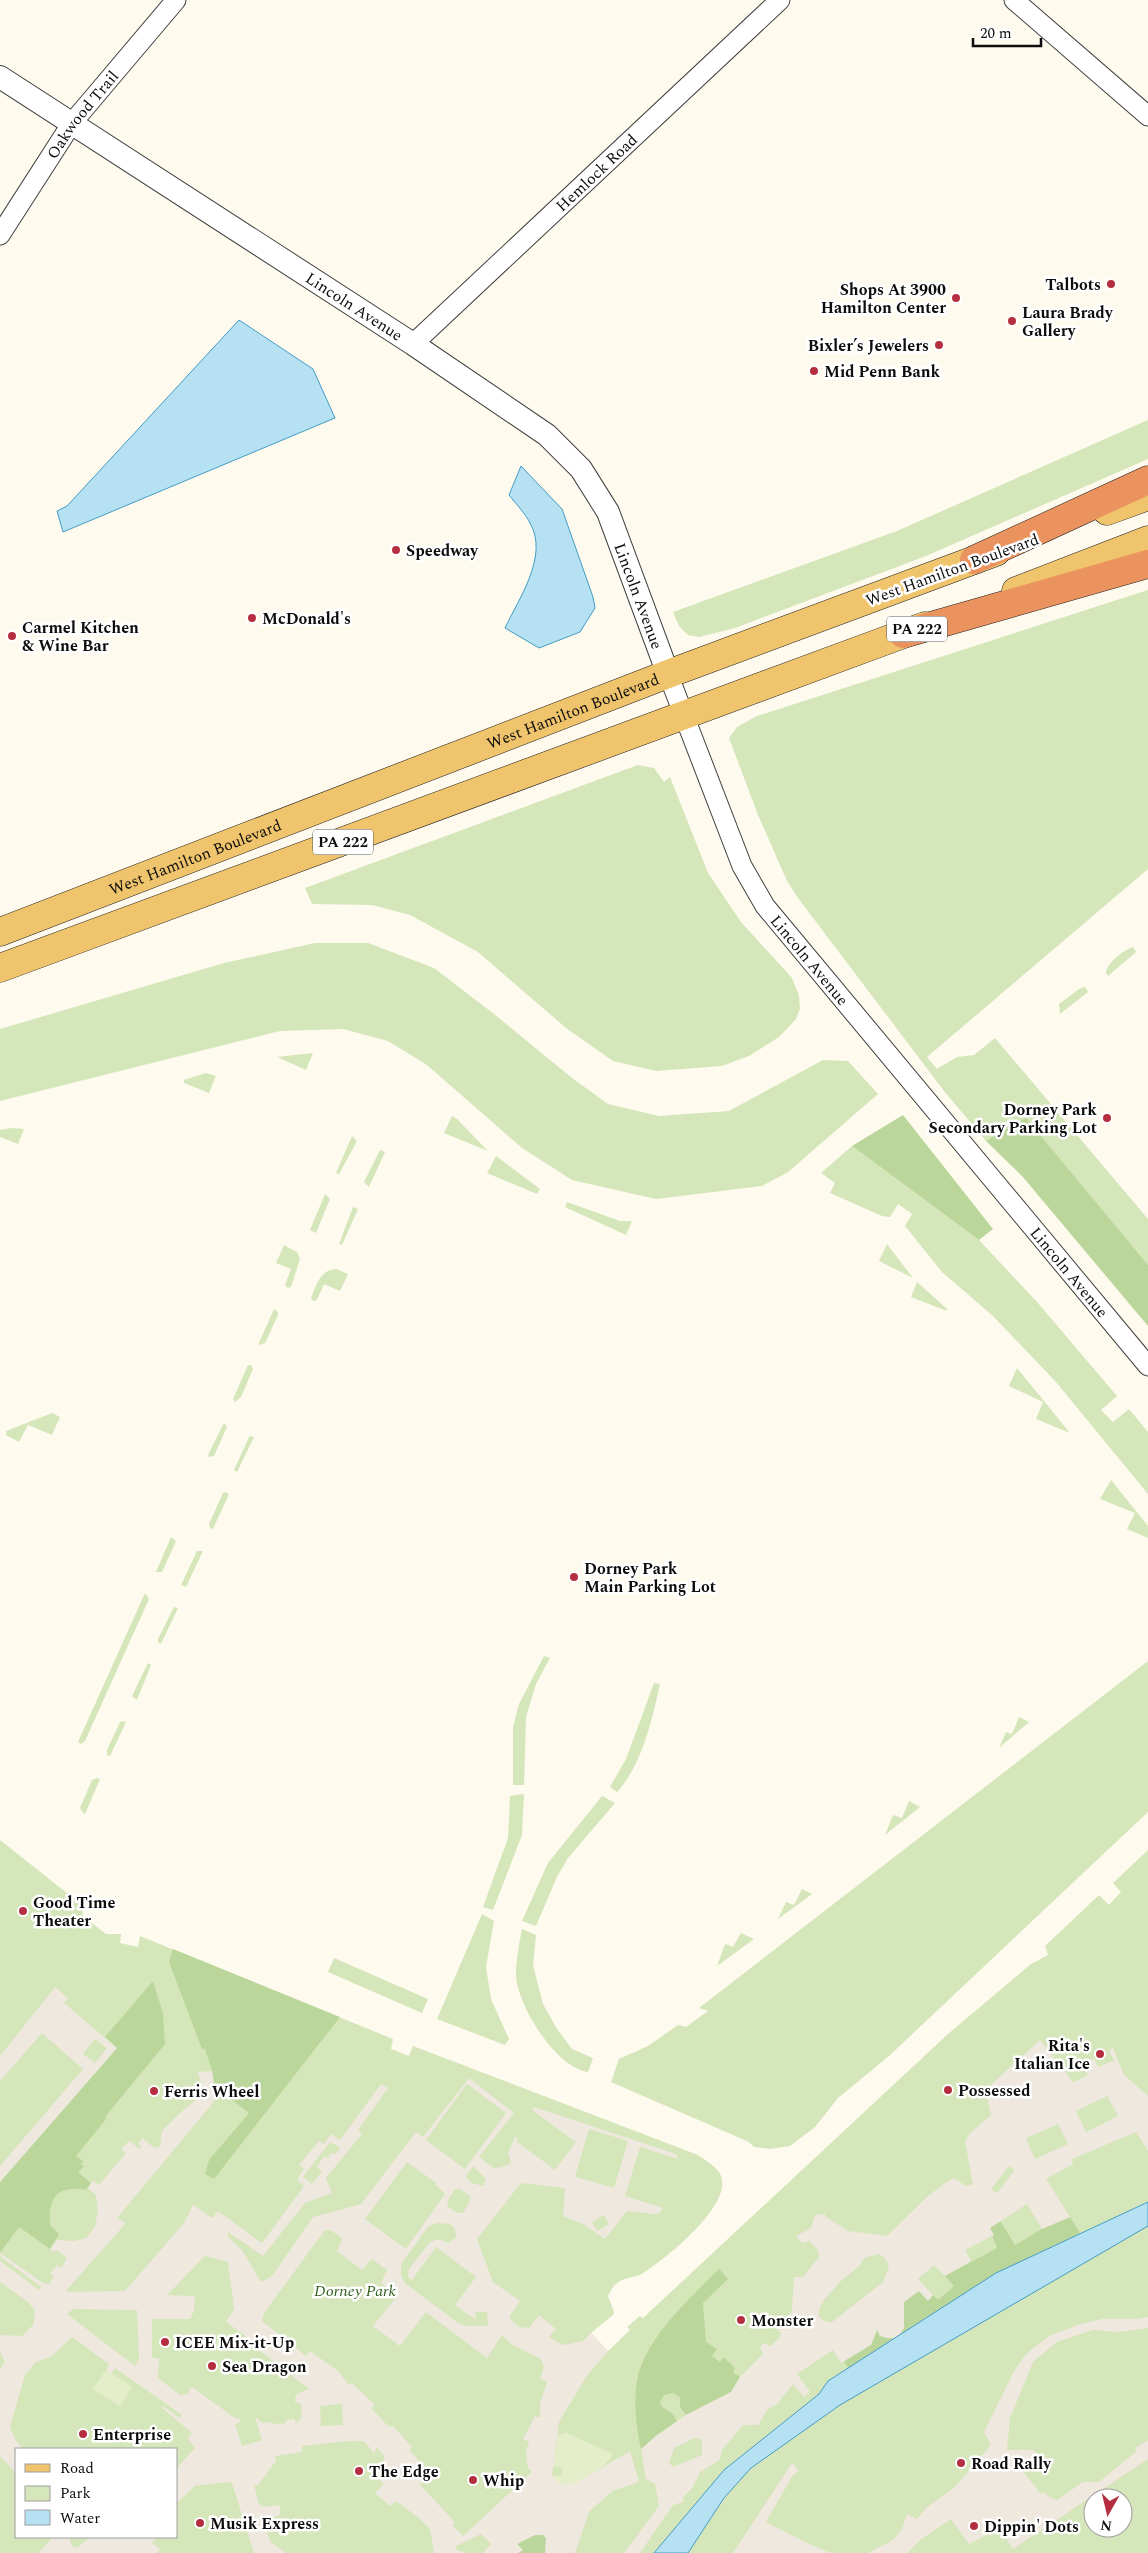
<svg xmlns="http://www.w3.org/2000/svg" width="1148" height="2553" font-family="Spectral,serif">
<rect width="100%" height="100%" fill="#fefaee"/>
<!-- green -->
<path fill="#d5e6ba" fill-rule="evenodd" d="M1148 420V459L926 556 735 628 699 637 688 635 679 626 673 612 897 531Z
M1148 590V869L927 1057 937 1069 957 1057 974 1055 995 1038 1148 1219V1265L1026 1119 986 1141 944 1091 798 898 787 881 758 815 729 738 737 727 757 716Z
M638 765 654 768 664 782 670 777 708 873 741 922 792 978 799 996 800 1009 796 1019 779 1037 749 1056 722 1066 656 1071 613 1061 566 1028 478 952 410 915 372 905 312 904 305 888Z
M315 943H368L434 968 494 1014 572 1078 608 1104 659 1116 729 1111 823 1060 848 1061 878 1094 788 1172 762 1186 656 1199 572 1180 522 1148 427 1065 388 1041 343 1029 280 1031 0 1101V1029L224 963Z
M1133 947 1136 952 1108 976 1106 972C1108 962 1124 950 1133 947Z
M1085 987 1088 992 1060 1014 1059 1004 1079 989Z
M313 1053 306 1070 277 1057Z
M206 1073 216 1076 209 1093 184 1083V1080Z
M452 1116 457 1119 488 1151 444 1133Z
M11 1128 24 1129 18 1144 0 1137V1130Z
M352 1136 356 1140V1143L339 1174 336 1173Z
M852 1146 979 1240 1037 1302 1117 1396 1101 1410 1113 1422 1129 1409 1148 1432V1494L1056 1382 993 1316 942 1272 905 1226 912 1214 898 1204 890 1217 882 1216 830 1193 835 1183 821 1173Z
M380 1150 385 1152 369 1187 364 1182Z
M496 1156 540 1189 537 1194 487 1173Z
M325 1194 330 1199 316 1233 310 1230Z
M567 1202 620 1221H632L626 1235 565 1207Z
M353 1207 358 1209 342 1245 339 1244Z
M887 1244 913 1278 879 1261Z
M284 1245 297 1252 300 1259 291 1287 288 1288 285 1285 291 1269 276 1263Z
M336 1269 348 1274 340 1291 324 1284 317 1300 313 1301 311 1298C316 1286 320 1270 336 1269Z
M917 1282 947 1309V1311L911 1297Z
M274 1309 278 1312V1315L265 1343 258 1345Z
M248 1365H251L253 1369 241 1397 235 1402 233 1399Z
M1017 1368 1070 1433 1036 1419 1043 1402 1009 1386Z
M52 1413 60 1417 52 1435 28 1425 19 1442 6 1435V1431Z
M224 1423 227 1427 214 1456 207 1457Z
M251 1436 254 1437 237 1472 234 1470 249 1437Z
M1111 1480 1148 1526V1538L1127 1529 1135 1513 1100 1499Z
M225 1492 229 1494 213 1529 210 1528 209 1524 223 1493Z
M171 1537 176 1541 162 1572H156Z
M197 1551H203L186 1587 181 1585Z
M145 1593 149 1599 85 1741 81 1744 78 1742Z
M174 1607 178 1608 161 1644 158 1642V1639Z
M544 1656 550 1658 536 1684 526 1717 524 1785H513V1727L519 1704Z
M1148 1661V1812L889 2056 838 2098 815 2127 790 2146 770 2149 754 2147 749 2142 611 2082 619 2059 648 2046 678 2025 686 2027 708 2011 699 2008Z
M148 1663 151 1665 137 1700 132 1696Z
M654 1683 660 1684C652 1720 642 1765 617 1792L610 1787 626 1759Z
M1019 1717 1029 1722 999 1748 1006 1732 1012 1734Z
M123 1721 126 1722 110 1756 107 1755V1750L120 1722Z
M97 1778 100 1779 85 1814 83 1813 80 1808 92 1780Z
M524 1794 522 1835 493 1910 483 1907 508 1838 510 1796Z
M602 1796 615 1803 568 1858 557 1877 536 1926 522 1921 548 1863Z
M909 1801 920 1807 885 1835 893 1815 902 1818Z
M0 1840 82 1905 83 1916 106 1934H121L120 1943 138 1947 140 1936 393 2039 391 2049 409 2056 413 2046 698 2155C706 2161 718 2167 721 2176 732 2206 667 2257 645 2272 637 2278 624 2277 617 2283 613 2286 610 2292 608 2296L614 2312 613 2315 591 2333 608 2351 630 2330 627 2327 640 2316 643 2318 948 2034 1031 1964 1048 1955 1045 1946 1099 1895 1109 1905 1121 1892 1113 1883 1148 1850V2553H0ZM16 2449H176V2537H16ZM1093 2498H1123V2528H1093Z
M802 1889 812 1894 778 1919 786 1902 794 1905Z
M482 1914 494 1921 486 1967 491 1999 509 2039 505 2045 437 2019Z
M522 1929 536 1935 533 1965 543 2004 557 2029 572 2049 593 2058 588 2072C556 2068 517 2005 516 1975 516 1960 519 1944 522 1929Z
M741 1933 754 1939 717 1966 725 1944 733 1947Z
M334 1958 428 1999 422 2013 328 1972Z"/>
<!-- forest -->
<path fill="#bbd69a" d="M903 1115 993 1229 979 1240 852 1146Z
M1026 1118 1148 1265V1326L1022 1176 986 1141Z
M173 1949 340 2017 214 2179 205 2174 209 2160 249 2113 230 2098 216 2099 212 2071 205 2049H202L169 1962Z
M153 1981 163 2013 165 2044 105 2117 106 2119 76 2156 83 2161 81 2164 84 2166 78 2172 91 2183 86 2190C57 2185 48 2197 50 2225L59 2234 50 2249 19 2227 0 2253V2182L117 2048 105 2037Z
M1070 2217 1080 2233 996 2273 900 2334 904 2328V2302L919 2291 928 2301 933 2295 938 2300 954 2286 945 2276 997 2248 989 2228 999 2219 1015 2245 1042 2229Z
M719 2269 728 2279 703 2303 706 2342 717 2349 712 2356 720 2362 724 2357 735 2368 733 2372 740 2377 731 2392 686 2415 680 2407V2397L673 2393 664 2395 660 2402 662 2407 672 2413 677 2421 641 2449C636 2426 633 2399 638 2376 647 2337 692 2296 719 2269Z
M877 2330 887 2338H894L848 2368 844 2361 870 2345Z
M535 2535H543L546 2538 545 2553H518L522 2550 517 2544Z"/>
<!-- pitch -->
<path fill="#e5eecb" d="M106 2370 132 2387 120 2406 93 2389Z
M567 2433 613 2454C607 2466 579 2487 565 2485 559 2484 556 2480 552 2476H562V2467L553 2466 558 2435Z"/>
<!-- plaza -->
<path fill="#eee8de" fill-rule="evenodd" d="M55 1987 68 1998 64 2003 117 2048 0 2182V2166L83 2069 42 2033 0 2081V2056ZM95 2039 107 2048 95 2063 83 2054Z
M1040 2040 1073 2082 1088 2075 1082 2066 1087 2060 1094 2059 1099 2067 1114 2060 1109 2050 1113 2048 1124 2075 1148 2096V2151L1136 2132 1072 2159 1073 2164 1046 2179 1070 2217 1042 2229 1027 2204 990 2228 994 2235 965 2250 971 2261 945 2276 934 2265 918 2279 933 2295 928 2301 919 2291 904 2302V2328L900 2334 894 2338H887L880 2336 877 2330 871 2345 841 2363 833 2350 797 2374 810 2392 804 2397 793 2384 777 2404 768 2409 758 2425H743L722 2450 720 2460 700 2472 693 2487 683 2497V2502L673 2505 640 2553H624L659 2506 655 2484 646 2479 641 2449 657 2435 686 2415 731 2392 740 2377 763 2354 760 2348 763 2343 771 2346 780 2337 781 2332 776 2328 778 2322 785 2324 792 2310 794 2277H803L819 2257 818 2250 809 2241 802 2243 796 2236 811 2228 815 2215 825 2214 826 2217 848 2231 887 2236 928 2196 945 2183 954 2178 966 2186 973 2184 965 2142 970 2133 991 2115 986 2089ZM1107 2096 1118 2116 1086 2132 1076 2111ZM1058 2124 1068 2144 1035 2159 1026 2138ZM1009 2166 1015 2170 997 2193 991 2189ZM879 2254 886 2259 889 2266 883 2282 832 2322H827L819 2317V2309L824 2300 840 2282 859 2266 864 2258ZM695 2438 702 2440V2455L673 2467 669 2463 674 2448Z
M212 2071 216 2099 117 2218 126 2223 65 2292 125 2291 184 2223 193 2205 212 2218 218 2211 262 2243 304 2186 297 2180 304 2169 299 2165 319 2141 324 2144 331 2134 340 2140 381 2084 388 2088 358 2130 362 2134 326 2178 332 2193 305 2203 263 2256 228 2232V2237L242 2250 261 2282 272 2276 313 2217 361 2204 416 2132 423 2137 469 2078 514 2113 479 2157 494 2168 502 2167 511 2163 508 2153 515 2137 518 2138 516 2141 555 2170 576 2142 532 2110 534 2107 676 2154 678 2159 640 2147 625 2196 663 2208 660 2213 653 2214 627 2211 605 2239 583 2224 563 2216 565 2188 521 2183 477 2239 493 2282 520 2301 509 2317 514 2323 519 2327 529 2328 539 2315 556 2329 549 2337 563 2345 583 2341 591 2333 608 2351 586 2377 559 2422 552 2476 559 2483 566 2485 578 2482 630 2451 639 2482 612 2491 589 2512 575 2553H545L546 2538 543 2535H535L517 2544 523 2550 518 2553H483L491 2544 481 2534 456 2546 457 2550 466 2553H434L430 2529 419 2518 396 2501 390 2506 375 2493 384 2484 374 2475 383 2467 384 2456 377 2447 374 2453 364 2441H349L302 2446V2452L275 2456 276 2461 258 2485H254L259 2504 264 2507 280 2505V2515L266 2519 263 2524 271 2542 286 2553H254L232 2483 227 2482 195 2486 176 2504V2469L195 2448 188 2439 192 2433 161 2407 163 2406 179 2418 182 2415 115 2368 111 2374 106 2370 109 2364 72 2337 52 2356 35 2363 25 2375 10 2427 16 2441 23 2449H16V2483L15 2481V2472L0 2456V2369L5 2362 0 2351V2335L22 2336 33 2325 35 2315 34 2309 28 2302 0 2282V2261L39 2290 41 2287 0 2256V2253L43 2283 49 2284 54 2276 50 2274 57 2265 61 2268 67 2258 57 2250 54 2252 50 2249 57 2240 75 2241 86 2238 95 2227 98 2209 96 2195 88 2188 91 2183 93 2181 99 2185 126 2153 121 2149 129 2141 140 2149 141 2147 138 2144 142 2138 152 2146 157 2148 160 2146 162 2131 180 2113 202 2095 203 2090 198 2072ZM467 2084 506 2113 465 2169 426 2140ZM589 2129 628 2141 614 2188 575 2177ZM330 2142 340 2148 335 2154 331 2153 328 2158 324 2156 317 2167 322 2171 312 2184 303 2177ZM407 2162 436 2183 435 2184 445 2194 406 2249 365 2219ZM473 2166 486 2179 483 2186 472 2183 466 2177ZM455 2189H460L470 2196V2200L463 2213H458L448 2207 447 2202ZM604 2215 609 2224 597 2231 592 2222ZM437 2223 450 2224 454 2227 457 2237 448 2243 440 2239 430 2242 409 2269 408 2277 412 2280 436 2247 476 2277 455 2305 476 2320 475 2312H487L488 2326H465L458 2323 406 2284 401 2276V2264L428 2227ZM325 2230H330L341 2237 342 2240 337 2251 362 2270 372 2259 387 2270 381 2283 398 2295 373 2326 400 2346 426 2312 487 2358 502 2335 511 2344 541 2359 544 2367 540 2378 547 2382 540 2404V2418L535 2416 523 2439 529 2442 526 2453 528 2468 532 2472 463 2536 452 2525 455 2522 420 2485 428 2476 423 2465 409 2450 412 2447 393 2426 389 2427 371 2408 375 2405 352 2383 349 2385 338 2371 310 2351 306 2356 262 2321 264 2313ZM205 2256 228 2262 234 2309 226 2322 262 2348 260 2351 309 2389 297 2394 295 2399V2402L301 2404 302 2408 301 2418 298 2422 295 2423V2419L286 2420V2423L273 2424 272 2422 263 2423 255 2417 262 2440 242 2446 235 2424 240 2422V2419L235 2418 192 2387 187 2394 180 2395 158 2378 159 2358H152V2319H190L194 2311 195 2296 167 2295ZM73 2309 137 2310 139 2359 135 2366 67 2314ZM342 2404 343 2425 321 2426 320 2406Z
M1148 2317V2328L1119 2332 1093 2330 1057 2342 1033 2362 1010 2418 1007 2450H1033L1038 2456 1022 2470 1041 2494 1044 2492 1048 2496 1057 2500 1083 2482H1099L1137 2451 1135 2448 1148 2440V2459L1013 2549 1000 2528 969 2544 951 2519 920 2540 907 2553H868L893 2540 902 2529 907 2514 917 2519 926 2508 956 2486 991 2445 984 2432 1014 2371 1026 2354 1049 2336 1080 2324 1102 2319H1138Z
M792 2463 799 2471 793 2475 766 2522 805 2542 828 2552 837 2553H733Z
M53 2537H69L72 2546 76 2548 91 2537H157L152 2543 160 2549 157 2553H38Z"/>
<!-- water -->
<path fill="#b6e1f2" stroke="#429cc5" d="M239 320 313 369 335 418 63 532 57 511 67 506Z
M521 466 562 509 593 597 595 608 580 632 539 648 505 628C519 598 549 556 530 523 525 513 516 504 509 495Z
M1148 2202V2226L840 2405 751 2468 724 2498 688 2553H654L724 2470 819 2394 828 2381 996 2273Z"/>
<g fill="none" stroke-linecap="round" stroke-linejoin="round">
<defs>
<g id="minor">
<path d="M1014 0 1148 116"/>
<path id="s1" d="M0 235 72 123 176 0"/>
<path id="s2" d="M413 344 780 0"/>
<path id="s3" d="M668 674 742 866 765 906 1148 1366"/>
</g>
<g id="tertiary">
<path id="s4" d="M0 77 413 344 547 435 581 469 608 512 668 674"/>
</g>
<g id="primary">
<path d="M1107 511 1148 496"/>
<path d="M1016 591 1148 540"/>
<path id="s5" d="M0 932 668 674 996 552"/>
<path d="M0 968 925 626"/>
</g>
<path id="motorway" d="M974 560 1148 480
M903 634 1148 564"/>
</defs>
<!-- minor casing -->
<use href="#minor" stroke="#404040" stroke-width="21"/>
<!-- tertiary casing -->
<use href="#tertiary" stroke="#404040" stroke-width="24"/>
<!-- primary casing -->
<use href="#primary" stroke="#1e1e1e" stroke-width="29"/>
<!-- motorway casing -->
<use href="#motorway" stroke="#1e1e1e" stroke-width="29"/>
<!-- minor -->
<use href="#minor" stroke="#fff" stroke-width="19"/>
<!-- tertiary -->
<use href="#tertiary" stroke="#fff" stroke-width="22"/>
<!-- primary -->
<use href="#primary" stroke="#f0c46c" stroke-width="28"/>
<!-- motorway -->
<use href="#motorway" stroke="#eb935f" stroke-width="28"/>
</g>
<!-- markers -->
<g fill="#b52e40" stroke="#fff" stroke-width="2">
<circle cx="1111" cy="284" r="5"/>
<circle cx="956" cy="298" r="5"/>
<circle cx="1012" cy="321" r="5"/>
<circle cx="939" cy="345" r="5"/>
<circle cx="814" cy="371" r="5"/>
<circle cx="396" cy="550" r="5"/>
<circle cx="252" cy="618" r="5"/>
<circle cx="12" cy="636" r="5"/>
<circle cx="1107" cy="1118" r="5"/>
<circle cx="574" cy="1577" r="5"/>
<circle cx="23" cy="1911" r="5"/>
<circle cx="1100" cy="2054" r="5"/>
<circle cx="948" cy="2090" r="5"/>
<circle cx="154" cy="2091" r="5"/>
<circle cx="741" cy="2320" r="5"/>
<circle cx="165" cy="2342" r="5"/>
<circle cx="212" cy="2366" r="5"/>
<circle cx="83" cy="2434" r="5"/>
<circle cx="961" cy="2463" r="5"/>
<circle cx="359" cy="2471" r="5"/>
<circle cx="473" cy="2480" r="5"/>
<circle cx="200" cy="2523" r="5"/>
<circle cx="974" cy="2526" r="5"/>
</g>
<g text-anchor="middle" stroke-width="5" stroke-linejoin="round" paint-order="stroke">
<!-- shield labels -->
<g fill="#fff" stroke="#565656" stroke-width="1">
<rect x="887" y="616.5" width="60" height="25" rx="4"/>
<rect x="313" y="829.5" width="60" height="25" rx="4"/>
</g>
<g font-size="15" font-weight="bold" fill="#0d0d0d">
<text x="917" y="634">PA 222</text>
<text x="343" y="847">PA 222</text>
</g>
<!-- street labels -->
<g font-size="16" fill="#0d0d0d" stroke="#fff">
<text dy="6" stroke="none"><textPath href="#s1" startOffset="146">Oakwood Trail</textPath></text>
<text dy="6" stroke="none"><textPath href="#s2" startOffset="251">Hemlock Road</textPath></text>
<text dy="6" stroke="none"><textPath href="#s4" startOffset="422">Lincoln Avenue</textPath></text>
<text transform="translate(952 569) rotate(-20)" y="6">West Hamilton Boulevard</text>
<text dy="6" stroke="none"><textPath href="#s4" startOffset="842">Lincoln Avenue</textPath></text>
<text dy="6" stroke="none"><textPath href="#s5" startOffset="614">West Hamilton Boulevard</textPath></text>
<text dy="6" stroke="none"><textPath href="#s5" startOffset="209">West Hamilton Boulevard</textPath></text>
<text dy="6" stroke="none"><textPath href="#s3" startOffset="322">Lincoln Avenue</textPath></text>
<text dy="6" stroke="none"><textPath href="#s3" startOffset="728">Lincoln Avenue</textPath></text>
</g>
<!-- poi labels -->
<g font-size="16" font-weight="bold" fill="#0d0d0d" stroke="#fff" text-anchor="start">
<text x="1101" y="290" text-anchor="end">Talbots</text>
<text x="946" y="295" text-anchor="end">Shops At 3900<tspan x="946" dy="18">Hamilton Center</tspan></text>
<text x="1022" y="318">Laura Brady<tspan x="1022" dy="18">Gallery</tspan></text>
<text x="929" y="351" text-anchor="end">Bixler’s Jewelers</text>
<text x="824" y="377">Mid Penn Bank</text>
<text x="406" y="556">Speedway</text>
<text x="262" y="624">McDonald's</text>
<text x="22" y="633">Carmel Kitchen<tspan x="22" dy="18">&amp; Wine Bar</tspan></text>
<text x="1097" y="1115" text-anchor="end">Dorney Park<tspan x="1097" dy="18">Secondary Parking Lot</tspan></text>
<text x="584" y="1574">Dorney Park<tspan x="584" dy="18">Main Parking Lot</tspan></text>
<text x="33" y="1908">Good Time<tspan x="33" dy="18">Theater</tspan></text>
<text x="1090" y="2051" text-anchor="end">Rita's<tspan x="1090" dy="18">Italian Ice</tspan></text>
<text x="958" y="2096">Possessed</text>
<text x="164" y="2097">Ferris Wheel</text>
<text x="751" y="2326">Monster</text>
<text x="175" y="2348">ICEE Mix-it-Up</text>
<text x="222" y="2372">Sea Dragon</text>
<text x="93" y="2440">Enterprise</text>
<text x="971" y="2469">Road Rally</text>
<text x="369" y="2477">The Edge</text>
<text x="483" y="2486">Whip</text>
<text x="210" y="2529">Musik Express</text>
<text x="984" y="2532">Dippin' Dots</text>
</g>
<!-- park labels -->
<g font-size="16" font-style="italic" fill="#346121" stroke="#fff">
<text x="355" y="2296">Dorney Park</text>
</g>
</g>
<!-- legend -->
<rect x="15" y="2448" width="162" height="90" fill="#ffffff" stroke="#9e9e9e"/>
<rect x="25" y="2464" width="25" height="8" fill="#f0c46c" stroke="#9e9e9e"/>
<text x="60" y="2473" font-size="15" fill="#0d0d0d">Road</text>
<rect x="25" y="2486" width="25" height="15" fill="#d5e6ba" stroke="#9e9e9e"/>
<text x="60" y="2498" font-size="15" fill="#0d0d0d">Park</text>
<rect x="25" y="2510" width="25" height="15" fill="#b6e1f2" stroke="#9e9e9e"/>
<text x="60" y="2523" font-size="15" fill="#0d0d0d">Water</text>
<!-- north arrow -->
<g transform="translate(1108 2513) rotate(188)"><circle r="24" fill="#ffffff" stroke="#9e9e9e"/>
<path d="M0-4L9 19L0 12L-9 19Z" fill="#b52e40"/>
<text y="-8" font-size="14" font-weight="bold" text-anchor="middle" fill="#0d0d0d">N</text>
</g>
<!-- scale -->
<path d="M973 38v8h68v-8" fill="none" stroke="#0d0d0d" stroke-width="2.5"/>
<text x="980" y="38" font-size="15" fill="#0d0d0d" stroke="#ffffff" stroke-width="4" paint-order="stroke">20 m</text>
</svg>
